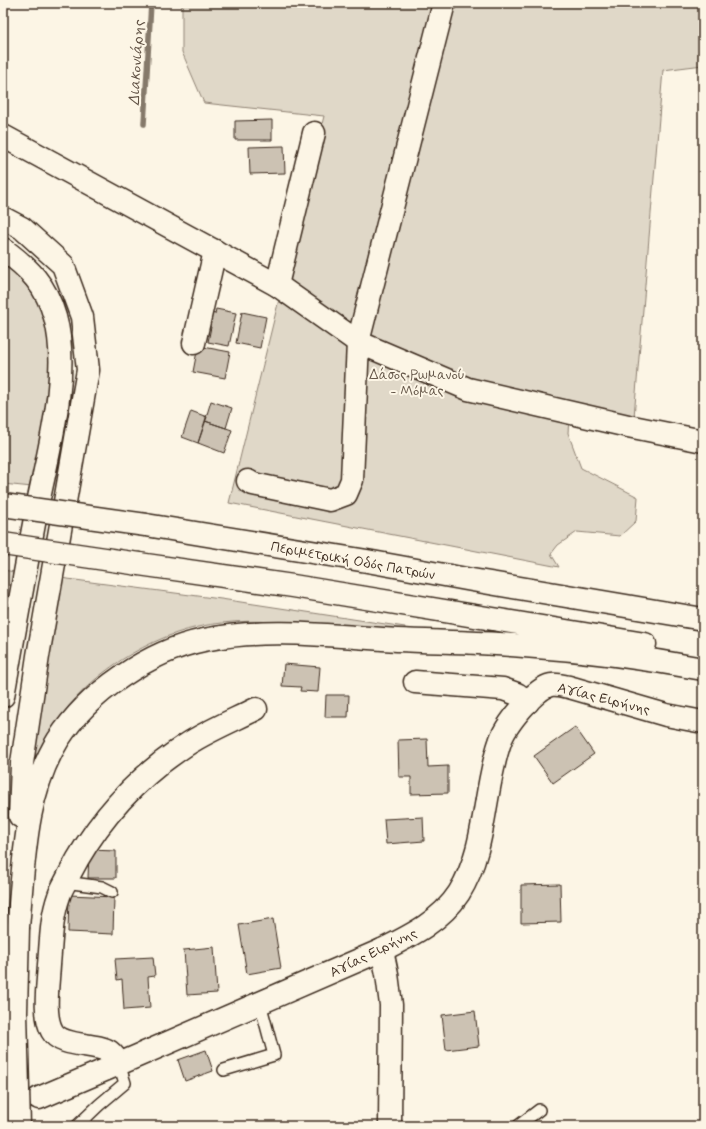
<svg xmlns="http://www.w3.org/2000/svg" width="706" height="1129" font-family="Mynerve,sans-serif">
<rect width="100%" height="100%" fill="#fcf5e5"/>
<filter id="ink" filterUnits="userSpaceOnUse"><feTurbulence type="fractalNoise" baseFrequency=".025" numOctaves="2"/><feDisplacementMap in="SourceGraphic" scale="8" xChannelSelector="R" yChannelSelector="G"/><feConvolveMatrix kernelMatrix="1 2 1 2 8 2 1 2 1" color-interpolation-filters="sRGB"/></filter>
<g filter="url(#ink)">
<!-- green -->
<path fill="#e0d8c8" stroke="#8e8173" d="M182 3H703V65L663 70 634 417 570 402 568 433 581 468 638 497 636 521 620 536 577 532 558 545 551 554 559 567 229 503 324 116 204 103 182 52Z
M3 265 15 274 30 290 41 305 47 322 52 373 32 487 3 484Z
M3 570 15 572 3 642Z
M60 578 221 599 405 627 404 631C377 629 349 627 322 625 289 623 255 619 222 623 161 629 97 667 61 716 49 733 40 751 31 769Z"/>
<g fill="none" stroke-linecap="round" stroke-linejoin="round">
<!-- stream -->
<path stroke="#85796b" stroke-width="5.5" d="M144 124 151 3"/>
</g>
<!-- building -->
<path fill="#ccc2b3" stroke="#3b2a1e" d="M272 120V140H235V121Z
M284 146 285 173 250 174 249 147Z
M216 309 236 313 229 346 208 342 211 327 205 325 208 312 215 314Z
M242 312 266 317 260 348 236 343Z
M198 346 230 352 225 378 193 372Z
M211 401 232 408 226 428 205 421Z
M191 411 207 417 198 443 182 437Z
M205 421 232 430 224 453 198 443Z
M284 664 320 667 318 692 300 691 301 687 282 686Z
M326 695H349L348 717H325Z
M575 727 594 754 553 783 534 756Z
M427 739 428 767 448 766V793L411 794V777H399L398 740Z
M423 817 424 841 386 844 384 819Z
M89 850 116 851V878H88Z
M560 884 561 922 521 923V885Z
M69 895 114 897 113 934 68 932Z
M273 919 281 968 247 974 239 925Z
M214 947 217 993 187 995 184 950Z
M153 957 155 976 148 977 150 1008 124 1010 122 979 117 980 115 959Z
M475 1011 479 1046 446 1050 442 1015Z
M206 1050 213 1071 185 1081 178 1060Z"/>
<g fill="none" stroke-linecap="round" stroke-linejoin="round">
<!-- secondary-tunnel -->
<path stroke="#d5ccbd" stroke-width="22" stroke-dasharray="22 11" stroke-linecap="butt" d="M3 1112 35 1099"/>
<defs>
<path id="lane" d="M65 882 102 887 112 892
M224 1070 274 1055 260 1003
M77 1126 99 1105 125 1083 119 1064
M518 1126 539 1110"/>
<path id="street" d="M277 285 314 133
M194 343 215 251
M248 481 253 484 330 500 346 494 352 480 358 342 444 3
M415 682 503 689 517 694 528 702
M382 950 387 974 391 1005 390 1126
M119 1064C117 1060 114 1055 110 1052 95 1042 61 1048 52 1031 43 1015 48 984 49 965 51 943 51 918 59 896 61 889 66 882 69 875 92 830 122 794 161 763 172 755 183 746 196 739 215 728 236 719 256 709"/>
<path id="secondary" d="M3 136 277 285 358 342 468 389 628 426 703 441
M39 1098 119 1064 382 950C410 936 441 921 459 893 487 848 483 791 500 742 505 726 535 688 551 685 557 684 564 686 569 687L666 715 703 722"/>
<path id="highway" d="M3 218 22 228 63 265 82 317 88 370 38 656 22 763 20 816
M3 249C29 268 46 285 55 317 71 373 48 452 37 508 25 571 14 634 3 696
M146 525 367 561 472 580 703 619
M139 564 293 586 645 644
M18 927C24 864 24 795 58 740 88 693 149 651 204 640 267 627 333 636 397 640 439 642 482 642 524 646 584 650 644 658 703 669"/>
</defs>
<!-- lane casing -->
<use href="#lane" stroke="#3b2a1e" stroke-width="14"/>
<!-- street casing -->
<use href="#street" stroke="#3b2a1e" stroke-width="25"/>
<!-- secondary casing -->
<use href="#secondary" stroke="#3b2a1e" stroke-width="25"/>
<!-- highway casing -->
<use href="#highway" stroke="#3b2a1e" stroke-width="25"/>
<!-- lane -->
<use href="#lane" stroke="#fcf5e5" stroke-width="11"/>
<!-- street -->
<use href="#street" stroke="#fcf5e5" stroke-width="22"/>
<!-- secondary -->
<use href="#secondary" stroke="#fcf5e5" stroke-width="22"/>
<!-- highway -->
<use href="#highway" stroke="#fcf5e5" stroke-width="22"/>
<defs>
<path id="primary-bridge" d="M18 927 16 1013 19 1126"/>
<path id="highway-bridge" d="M3 505 146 525
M3 544 139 564"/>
</defs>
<!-- primary-bridge casing -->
<use href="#primary-bridge" stroke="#3b2a1e" stroke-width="25" stroke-linecap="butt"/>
<!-- highway-bridge casing -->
<use href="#highway-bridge" stroke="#3b2a1e" stroke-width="25" stroke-linecap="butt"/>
<!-- primary-bridge -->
<use href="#primary-bridge" stroke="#fcf5e5" stroke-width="22"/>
<!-- highway-bridge -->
<use href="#highway-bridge" stroke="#fcf5e5" stroke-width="22"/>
</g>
</g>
<g text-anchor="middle" stroke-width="4" stroke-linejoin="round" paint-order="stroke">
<!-- park labels -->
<g font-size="14" fill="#645648" stroke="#fcf5e5">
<text x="417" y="379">Δάσος Ρωμανού<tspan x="417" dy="16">- Μόμας</tspan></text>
</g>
<!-- street labels -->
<g font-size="14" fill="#3b2a1e" stroke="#fcf5e5">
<text transform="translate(353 560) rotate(10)" y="5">Περιμετρική Οδός Πατρών</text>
<text transform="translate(604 698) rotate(14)" y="5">Αγίας Ειρήνης</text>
<text transform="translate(373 952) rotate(-26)" y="5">Αγίας Ειρήνης</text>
</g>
<!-- water labels -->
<g font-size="15" font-style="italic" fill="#605144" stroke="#fcf5e5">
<text transform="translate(136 63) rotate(-87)" y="5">Διακονιάρης</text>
</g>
</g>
<!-- margin -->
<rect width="706" height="1129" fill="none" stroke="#fcf5e5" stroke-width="16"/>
<rect x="8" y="8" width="690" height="1113" fill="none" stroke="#3b2a1e" stroke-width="1.5" filter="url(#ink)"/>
</svg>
